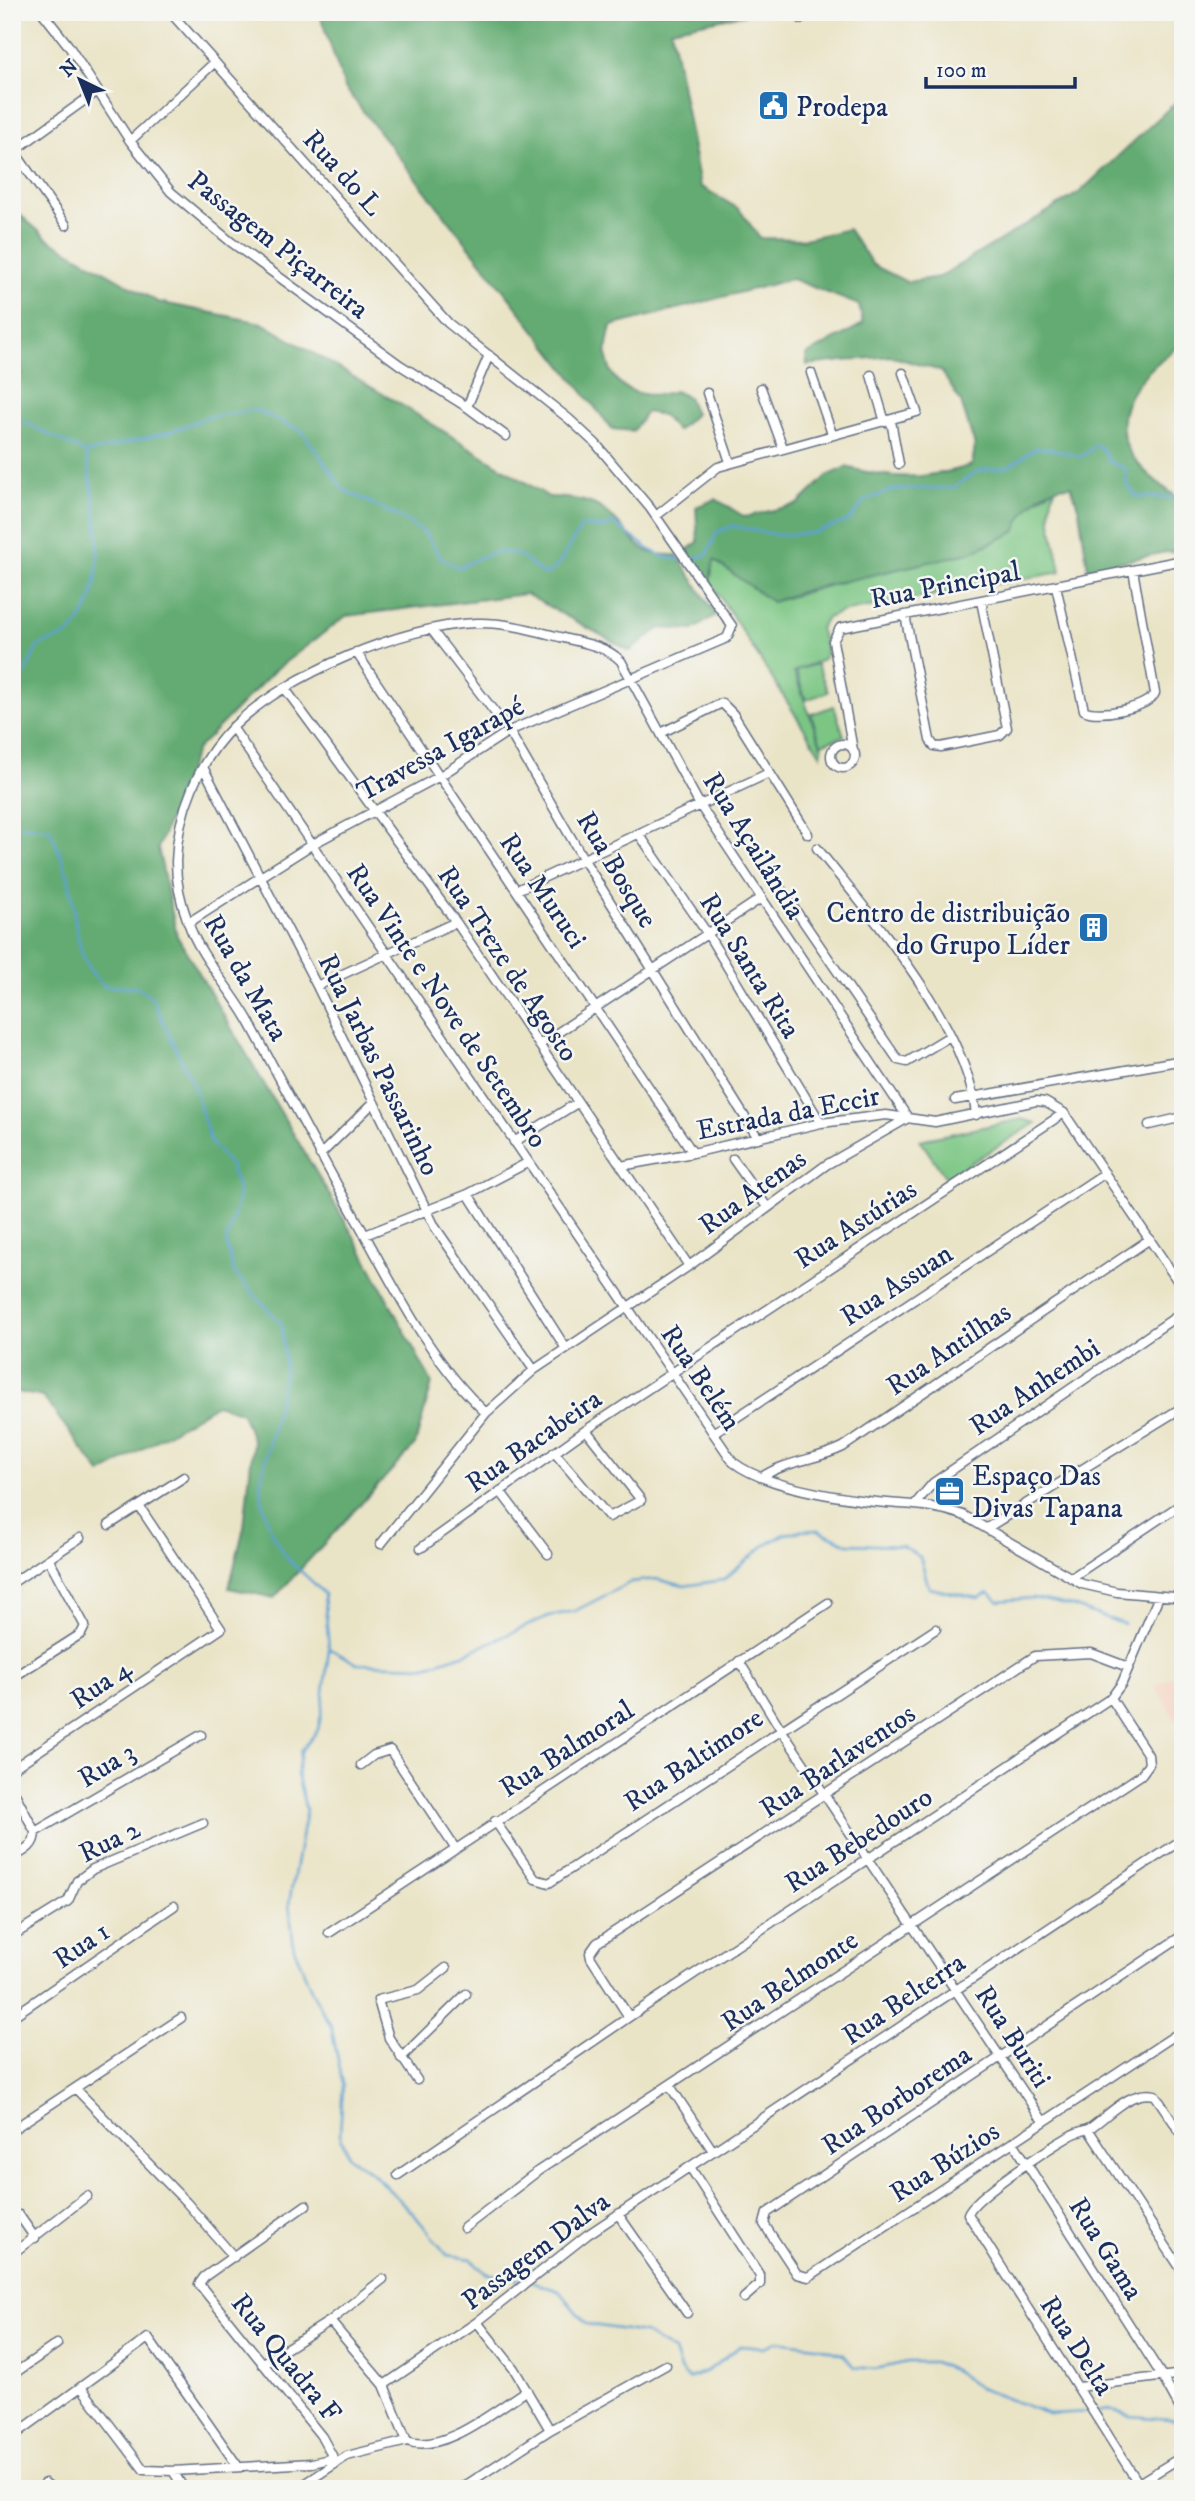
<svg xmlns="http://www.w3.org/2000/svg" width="1195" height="2501" font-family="'IM FELL DW Pica',serif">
<rect width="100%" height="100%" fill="#f6f6f2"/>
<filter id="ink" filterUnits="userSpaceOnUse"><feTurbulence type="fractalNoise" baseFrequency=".0143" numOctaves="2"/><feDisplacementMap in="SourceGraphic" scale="14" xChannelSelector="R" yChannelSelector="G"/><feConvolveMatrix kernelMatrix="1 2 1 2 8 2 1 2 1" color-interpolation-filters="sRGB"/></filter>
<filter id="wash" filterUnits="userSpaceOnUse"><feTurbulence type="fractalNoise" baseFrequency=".00686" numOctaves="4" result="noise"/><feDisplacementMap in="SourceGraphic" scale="28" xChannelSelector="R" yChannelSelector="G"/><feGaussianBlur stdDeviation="1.57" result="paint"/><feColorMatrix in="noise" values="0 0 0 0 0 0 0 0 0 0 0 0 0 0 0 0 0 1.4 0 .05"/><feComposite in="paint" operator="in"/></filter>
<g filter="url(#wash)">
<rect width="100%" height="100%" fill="#eae4c7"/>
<!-- built -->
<path fill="#f4d3c0" d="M1183 1670V1733L1155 1686Z"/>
<!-- green -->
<path fill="#7bc684" stroke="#4b7a71" stroke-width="2" d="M1057 486C1042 509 1057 545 1061 572L841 612 827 618 820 628 827 652 822 660 797 670 817 664 828 692 806 700 796 671 794 672 822 748 821 755 710 581 713 559 772 602 1015 532 1024 509Z
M834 706 844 736 821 744 811 714Z
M1022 1119 1036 1123 946 1178 920 1140Z"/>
<!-- forest -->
<path fill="#64ab72" stroke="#406d68" stroke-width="2" d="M319 12H756L671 29 700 186 739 209 760 238 804 239 848 229 873 265 907 282 939 277 1080 192 1183 95V343C1152 365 1110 400 1126 444 1135 468 1164 487 1183 502V553L1166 552 1088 569 1079 510 1071 486C1043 485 1024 508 1015 532L969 553 810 589 772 602 714 560 710 581 687 550 698 542 696 507 716 499 745 517 798 504 827 476 846 467C893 480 926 480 972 465L975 446 961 402 941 371 890 356 807 365 806 355 863 324 859 305 792 279 611 326C609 335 605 349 607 358 613 393 646 400 675 391L688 397 695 414 677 431 662 415 646 412 633 431 612 429 345 88Z
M12 208 48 239 158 302 262 323 400 404 549 497C568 498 591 499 606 512 636 536 633 557 677 555L716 615 693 630 660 628 630 651 526 594 346 616 275 670 196 750 158 848 177 936 359 1245 432 1383 415 1445 274 1598 229 1588 244 1527 253 1442 242 1413 217 1404 101 1474 43 1397 12 1391Z"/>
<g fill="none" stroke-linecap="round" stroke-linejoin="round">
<!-- stream -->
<path stroke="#5da1d2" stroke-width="2.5" d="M12 416 86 453 170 432 207 417 256 410 302 431 344 490 402 518 425 533 440 557 459 568C478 558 502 543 523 558 531 563 536 570 545 575 566 565 568 540 584 525L602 528 613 523C650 547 660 569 707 555L717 532 733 526 777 535 813 533 850 520 865 500 896 489 953 488 977 471 1008 467 1036 448 1052 449 1081 457 1096 445 1103 449 1109 462 1125 468 1127 486 1138 497H1171L1183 503
M12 703 37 647C48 639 61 641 71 632 114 590 95 506 86 455
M12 824 50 829C58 848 66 866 70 886 78 922 73 961 105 986 126 988 136 981 152 998L194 1087 211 1143 229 1164 238 1187V1202L226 1242 234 1273 282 1324 285 1372 260 1483C262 1510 272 1543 292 1563 303 1574 314 1582 324 1594L329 1648 322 1710 318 1730 301 1751 297 1774 306 1810 289 1903 294 1948 313 1994 331 2026 343 2084 340 2134 348 2156 372 2173 413 2213 447 2255 472 2259 485 2273 526 2281
M330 1649 358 1664 426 1666 469 1652 549 1616 575 1611 631 1582 656 1579 684 1586 723 1580 764 1546 785 1534 800 1531 818 1530 848 1544 902 1546 920 1557 929 1588 978 1598 989 1593 998 1601 1033 1598 1072 1606 1124 1624
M532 2282 559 2291 586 2324 644 2333 674 2351 680 2369 688 2379 709 2370 740 2346 764 2348 777 2341 816 2346 844 2355 854 2367 875 2369 908 2362H934L955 2371 979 2388 1048 2414 1090 2412
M1097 2411 1108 2409 1130 2416 1183 2420"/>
</g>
</g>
<g filter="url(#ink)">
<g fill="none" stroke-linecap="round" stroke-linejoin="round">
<defs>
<path id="street" d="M42 12 68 45 130 141 171 192 231 242 400 365 467 407 506 436
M170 12 448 323 569 419 596 444 650 508 732 626 727 638 509 731 440 776 311 845 188 923
M799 12 801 19
M130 141 215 62
M12 148 66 225
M14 151 96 92
M811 373 832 434
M871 375 885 422
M761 388 783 448
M707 393 730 462
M467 407 489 355
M891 421 899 464
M656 516 718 467 917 412 903 373
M1056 586 1084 710C1097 718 1149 708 1155 693L1133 570
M905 615 930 740 934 746 941 747 1000 735 1007 728 981 601
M431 629 509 731 584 860 758 1138
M356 652 693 1153
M286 690 456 922 689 1266
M232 727 733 1462C764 1486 828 1496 867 1501 903 1506 926 1502 963 1515L1082 1584 1117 1592 1174 1597 1183 1595
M661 733 722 703 733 714 808 834
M831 756a12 12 0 1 1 24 0a12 12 0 1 1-24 0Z
M853 750 833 641 840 628 1183 560
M203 767 317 986 435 1227 534 1370
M639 834 707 933 821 1123
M817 848C871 917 968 1025 976 1115
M781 889 898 1060 907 1062 950 1036
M517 890 769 773
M317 986 456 922
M539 1045 760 899
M955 1100 1183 1060
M1149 1125 1183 1117
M514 1142 577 1103
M320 1155 374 1102
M733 1159 767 1207
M621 1166 693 1153 821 1123 886 1115 935 1122 1036 1101 1045 1102 1064 1113 1183 1289
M468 1194 565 1347
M365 1235 468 1194 527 1163
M713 1433 1105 1173
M554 1452 609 1517 641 1500 586 1430
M762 1477C785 1461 817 1460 843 1447L1150 1239
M500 1491 548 1554
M916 1503 933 1483 1183 1312
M109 1525 184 1477
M987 1528 1183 1407
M381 1544 486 1413 534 1370 689 1266 826 1165 908 1118 701 807 621 661C606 645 580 643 560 637 532 630 505 622 476 623 404 625 286 675 234 726 199 760 177 813 176 862 176 882 181 903 188 922 201 960 232 989 251 1025 290 1098 329 1171 370 1244 403 1304 435 1365 486 1413
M421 1548 586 1430 1064 1113
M1071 1578 1183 1503
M12 1583 80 1538
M739 1661 780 1728 1043 2121
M12 1678 81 1634 85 1626 49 1560
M1111 1698 629 2017 591 1958 590 1953 597 1943 1035 1656 1091 1653 1128 1667
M361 1765 374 1755 390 1750 455 1848
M12 1769 221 1629 139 1506
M12 1788 35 1832C35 1847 24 1851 12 1858
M495 1821 535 1879 549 1883 936 1629
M35 1832 201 1735
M329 1933 828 1603
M1183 1935 767 2213 764 2224 797 2274 808 2277 813 2274 1183 2030
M12 1936 68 1901 77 1881 93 1869 203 1823
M12 2017 174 1906
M401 2058 466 1994
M417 2080 389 2038 378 2000 418 1990 446 1968
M670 2086 713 2151
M76 2089 186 2202 234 2257
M1088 2129 1183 2272
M12 2130 181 2018
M1013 2142 1162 2376 1183 2414
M690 2167 760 2276V2284L744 2298
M398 2175 629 2017
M306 2205 204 2277 199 2284 322 2437 335 2461
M618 2214 687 2313
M12 2217 19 2215 35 2238
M464 2228 538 2171 1141 1775 1149 1764 1148 1755 1111 1698 1122 1683 1159 1596
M12 2254 87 2196
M330 2321 384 2385 407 2441
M477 2322 514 2369 550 2430
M262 2364 330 2321 383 2279
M12 2375 57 2344
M384 2385 477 2322 587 2235 1183 1839
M81 2387 144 2470 173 2471 312 2463 334 2458
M1079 2387 1183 2374
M12 2437 148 2338 237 2465
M407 2441C443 2455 496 2409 527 2390
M173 2471 184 2489
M45 2483 53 2489
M1139 2483 1183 2456
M297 2489 347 2456 407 2441
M460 2489 550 2430 666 2365
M1142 2489 968 2214C973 2197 1051 2147 1070 2136 1076 2132 1084 2131 1090 2128 1108 2116 1130 2089 1155 2095L1183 2136"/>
</defs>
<!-- street casing -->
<use href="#street" stroke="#636e83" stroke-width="11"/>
<!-- street -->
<use href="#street" stroke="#fff" stroke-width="8"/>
</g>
</g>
<!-- icons -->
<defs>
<symbol id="civic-square" viewBox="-11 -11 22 22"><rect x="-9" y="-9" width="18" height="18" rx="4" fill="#1f6fb2" stroke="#f6f6f2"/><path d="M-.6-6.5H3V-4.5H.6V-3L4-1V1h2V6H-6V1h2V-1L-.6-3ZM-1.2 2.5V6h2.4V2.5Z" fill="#fff"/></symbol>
<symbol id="building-square" viewBox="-11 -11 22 22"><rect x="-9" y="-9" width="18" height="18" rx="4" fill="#1f6fb2" stroke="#f6f6f2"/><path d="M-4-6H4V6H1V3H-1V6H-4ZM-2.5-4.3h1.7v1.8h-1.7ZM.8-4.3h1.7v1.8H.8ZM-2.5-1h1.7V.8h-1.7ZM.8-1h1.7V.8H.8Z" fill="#fff"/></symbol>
<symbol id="office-square" viewBox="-11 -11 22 22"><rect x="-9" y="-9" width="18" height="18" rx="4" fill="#1f6fb2" stroke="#f6f6f2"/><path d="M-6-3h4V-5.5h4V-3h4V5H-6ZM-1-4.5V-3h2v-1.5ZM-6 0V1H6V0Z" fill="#fff"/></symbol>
</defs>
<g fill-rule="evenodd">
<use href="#civic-square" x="756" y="88" width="35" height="35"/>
<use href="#building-square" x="1076" y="910" width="35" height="35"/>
<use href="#office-square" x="932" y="1474" width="35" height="35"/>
</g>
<g text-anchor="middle" stroke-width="5" stroke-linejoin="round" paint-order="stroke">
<!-- poi labels -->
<g font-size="28" fill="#1b2f5e" stroke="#f6f6f2" text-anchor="start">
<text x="796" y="116">Prodepa</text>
<text x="1070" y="922" text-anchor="end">Centro de distribuição<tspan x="1070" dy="32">do Grupo Líder</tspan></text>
<text x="972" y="1485">Espaço Das<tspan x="972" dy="32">Divas Tapana</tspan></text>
</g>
<!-- street labels -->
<g font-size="28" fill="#1b2f5e" stroke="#f6f6f2">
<text transform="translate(344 172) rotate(48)" y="10">Rua do L</text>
<text transform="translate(279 244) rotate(38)" y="10">Passagem Piçarreira</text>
<text transform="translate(945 584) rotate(-11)" y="10">Rua Principal</text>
<text transform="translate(440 748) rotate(-29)" y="10">Travessa Igarapé</text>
<text transform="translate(755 845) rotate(58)" y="10">Rua Açailândia</text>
<text transform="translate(618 869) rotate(59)" y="10">Rua Bosque</text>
<text transform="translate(544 890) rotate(56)" y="10">Rua Muruci</text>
<text transform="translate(509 963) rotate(56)" y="10">Rua Treze de Agosto</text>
<text transform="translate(751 965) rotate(58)" y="10">Rua Santa Rita</text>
<text transform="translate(247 977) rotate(60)" y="10">Rua da Mata</text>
<text transform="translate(448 1005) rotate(56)" y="10">Rua Vinte e Nove de Setembro</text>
<text transform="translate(380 1064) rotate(64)" y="10">Rua Jarbas Passarinho</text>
<text transform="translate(788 1112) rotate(-11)" y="10">Estrada da Eccir</text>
<text transform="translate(752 1191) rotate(-36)" y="10">Rua Atenas</text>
<text transform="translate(855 1223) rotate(-33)" y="10">Rua Astúrias</text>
<text transform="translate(896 1284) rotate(-33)" y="10">Rua Assuan</text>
<text transform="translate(948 1348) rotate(-34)" y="10">Rua Antilhas</text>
<text transform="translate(702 1377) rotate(56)" y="10">Rua Belém</text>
<text transform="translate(1034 1386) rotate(-34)" y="10">Rua Anhembi</text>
<text transform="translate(533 1440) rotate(-35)" y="10">Rua Bacabeira</text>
<text transform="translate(100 1683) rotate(-34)" y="10">Rua 4</text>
<text transform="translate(566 1748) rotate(-33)" y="10">Rua Balmoral</text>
<text transform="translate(693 1759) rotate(-34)" y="10">Rua Baltimore</text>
<text transform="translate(837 1760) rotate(-34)" y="10">Rua Barlaventos</text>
<text transform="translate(106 1764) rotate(-31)" y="10">Rua 3</text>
<text transform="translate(858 1839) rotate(-33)" y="10">Rua Bebedouro</text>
<text transform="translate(109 1840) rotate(-26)" y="10">Rua 2</text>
<text transform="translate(81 1944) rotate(-34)" y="10">Rua 1</text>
<text transform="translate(789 1980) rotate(-34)" y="10">Rua Belmonte</text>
<text transform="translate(903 1998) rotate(-34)" y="10">Rua Belterra</text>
<text transform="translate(1014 2036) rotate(57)" y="10">Rua Buriti</text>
<text transform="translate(896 2099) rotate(-34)" y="10">Rua Borborema</text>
<text transform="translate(944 2161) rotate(-33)" y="10">Rua Búzios</text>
<text transform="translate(1107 2248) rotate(58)" y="10">Rua Gama</text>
<text transform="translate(535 2250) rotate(-37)" y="10">Passagem Dalva</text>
<text transform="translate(1078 2345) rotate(57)" y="10">Rua Delta</text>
<text transform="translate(287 2357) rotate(51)" y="10">Rua Quadra F</text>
</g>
</g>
<!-- margin -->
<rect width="1195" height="2501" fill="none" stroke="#f6f6f2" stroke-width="42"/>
<!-- north arrow -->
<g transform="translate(80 80) rotate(317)" stroke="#f6f6f2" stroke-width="5" paint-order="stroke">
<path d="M0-5L12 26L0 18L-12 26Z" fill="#1b2f5e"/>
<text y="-10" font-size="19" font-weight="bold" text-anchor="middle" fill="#1b2f5e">N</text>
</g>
<!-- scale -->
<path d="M926 77v10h149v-10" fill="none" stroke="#1b2f5e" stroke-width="3.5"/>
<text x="936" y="77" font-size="21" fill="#1b2f5e" stroke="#f6f6f2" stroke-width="5" paint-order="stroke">100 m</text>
</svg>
